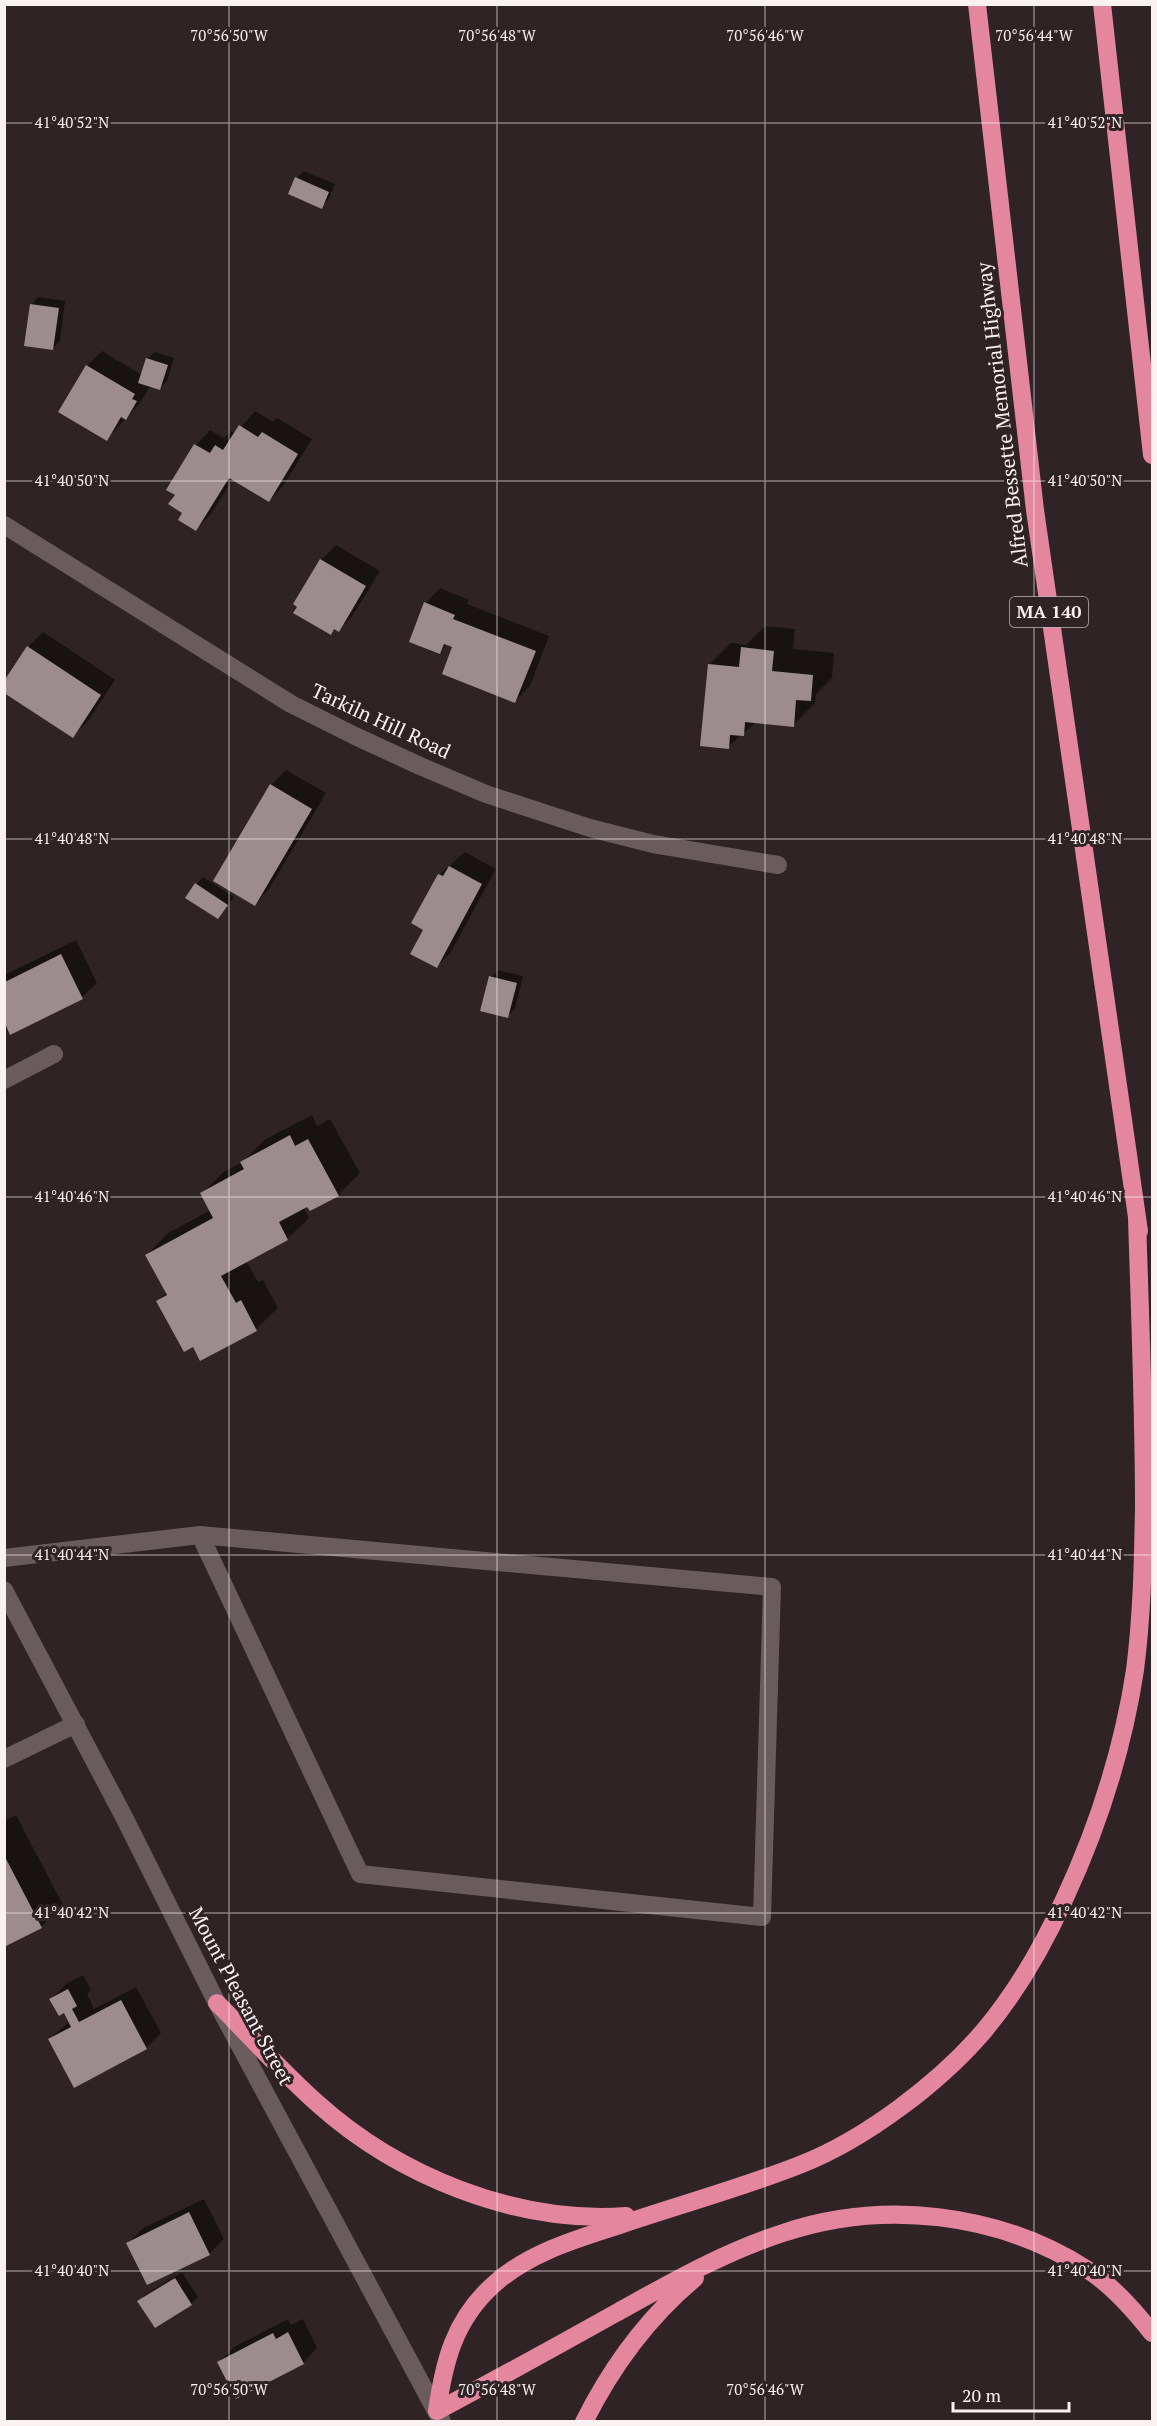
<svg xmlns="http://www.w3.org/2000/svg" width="1157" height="2426" font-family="'PT Serif',serif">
<rect width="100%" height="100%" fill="#2f2325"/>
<!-- shadow -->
<path fill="#0007" d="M304 171 335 184 328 200 321 207 297 178Z
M38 297 65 301 60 341 53 348 31 305Z
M102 351 142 375 147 359 155 352 174 358 167 381 160 388 151 385 140 403 107 439 87 366Z
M255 411 273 422 277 418 312 439 283 486 269 501 233 479 211 514 196 529 184 512 177 494 168 489 196 445 210 430 224 438 231 431 235 434Z
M336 545 380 571 353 615 339 630 335 628 330 633 321 560Z
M440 588 469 600 467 604 549 636 530 686 515 701 454 647 448 644 440 652 426 603Z
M765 626 795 629 793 649 834 653 832 678 816 694 815 703 793 725 756 722 728 747 709 665 731 643 746 645Z
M43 632 115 680 88 721 73 736 28 647Z
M286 770 326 793 269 889 255 904 271 785Z
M465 852 496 869 451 952 436 967 425 930 439 875Z
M203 877 234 897 218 918 196 884Z
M76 940 97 983 82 997 11 1033 4 1020V975Z
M498 970 523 976 515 1009 508 1016 491 977Z
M312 1115 317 1126 330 1119 360 1173 338 1195 303 1207 309 1218 287 1239 246 1261 258 1282 263 1280 278 1308 256 1329 194 1345 158 1301 167 1292 147 1255 168 1233 211 1210 202 1194 223 1172 243 1162 264 1140Z
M16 1815 63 1905 41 1927 4 1945V1821Z
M83 1975 91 1990 87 1994 94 2009 136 1987 161 2033 146 2048 49 2039 70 2021 65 2011 51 1999 66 1984Z
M204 2199 224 2239 209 2254 128 2243 143 2228Z
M182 2272 198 2297 191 2304 139 2301 146 2294Z
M288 2319 291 2325 303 2319 317 2348 303 2363 219 2362 234 2347Z"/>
<!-- building -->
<path fill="#9c8c8f" d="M295 177 329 192 322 209 288 194Z
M30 304 59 308 53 350 24 346Z
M146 358 168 365 160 390 138 383Z
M86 365 135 394 132 399 137 401 126 420 121 417 107 441 58 412Z
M239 425 258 437 262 432 298 454 269 502 229 478 196 531 178 520 182 513 168 504 175 495 166 490 194 444 210 453 215 445 223 450Z
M320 559 366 586 339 632 334 629 331 635 293 613 297 607 293 604Z
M424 602 455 615 453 619 536 651 515 703 442 674 452 647 444 644 440 654 409 642Z
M27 646 101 695 73 738 4 693V681Z
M741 647 774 651 772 671 813 675 811 701 796 700 794 727 745 722 744 736 730 735 729 749 700 746 708 664 739 667Z
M270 784 312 809 255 906 213 881Z
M449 866 482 884 437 968 410 954 423 930 411 923 438 874 443 876Z
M195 883 228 905 218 919 185 898Z
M61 954 83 999 10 1035 5 1023V982Z
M489 976 517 983 508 1018 480 1011Z
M290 1135 295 1146 308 1139 339 1196 310 1211 307 1207 279 1222 288 1240 221 1276 236 1303 241 1300 257 1331 200 1361 193 1347 184 1352 156 1301 167 1295 145 1255 213 1218 200 1193 244 1169 240 1162Z
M4 1855 42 1928 4 1947Z
M68 1989 77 2006 72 2009 79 2022 121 2000 147 2049 74 2088 48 2039 71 2027 64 2013 59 2016 49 1999Z
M189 2212 210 2255 147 2285 126 2243Z
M175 2278 192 2305 155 2328 137 2301Z
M288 2332 304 2364 236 2399 217 2362 273 2333 276 2339Z"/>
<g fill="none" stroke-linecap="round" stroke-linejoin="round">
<!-- service -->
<path stroke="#695b5e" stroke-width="18" d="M4 1080 54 1054
M4 1558 200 1535 772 1587 762 1917 360 1874 200 1535"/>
<!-- minor -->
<path stroke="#695b5e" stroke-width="18" d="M4 525 291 704 355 736 420 766 486 794 590 828 653 844 778 865
M4 1759 76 1724"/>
<!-- secondary -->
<path stroke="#695b5e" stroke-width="18" d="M4 1590 124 1817 217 2003 442 2422"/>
<!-- motorway -->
<path stroke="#e4869e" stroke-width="18" d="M977 4 1035 510 1139 1231
M1102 4 1152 455
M217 2003C250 2036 282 2072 317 2103 398 2176 516 2224 626 2216
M437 2411C444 2362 454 2321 492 2286 526 2254 573 2240 617 2226 678 2205 742 2188 802 2164 865 2139 938 2084 983 2032 1016 1993 1043 1946 1064 1900 1098 1827 1123 1749 1135 1670 1142 1616 1143 1561 1144 1507 1144 1410 1140 1315 1137 1218
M437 2411C497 2379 557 2346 616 2313 670 2283 724 2252 783 2233 884 2199 999 2213 1088 2270 1113 2286 1134 2310 1152 2333
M584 2422C612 2366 647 2318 695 2278"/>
</g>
<!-- ticks -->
<path fill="none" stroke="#faf1f3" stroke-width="1.5" stroke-opacity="0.45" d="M229 4V2422M497 4V2422M765 4V2422M1034 4V2422M4 123H1152M4 481H1152M4 839H1152M4 1197H1152M4 1555H1152M4 1913H1152M4 2271H1152"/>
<g text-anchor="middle" stroke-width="6" stroke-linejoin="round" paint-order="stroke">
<!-- shield labels -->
<rect fill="#2f2325" stroke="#bdb3b5" stroke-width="1.5" x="1010" y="597" width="78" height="30" rx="4.5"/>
<g font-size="18" font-weight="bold" fill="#faf1f3">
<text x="1049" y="618">MA 140</text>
</g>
<!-- street labels -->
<g font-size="20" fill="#faf1f3" stroke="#2f2325">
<text transform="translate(1002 415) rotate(-97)" y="7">Alfred Bessette Memorial Highway</text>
<text transform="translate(381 721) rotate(25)" y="7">Tarkiln Hill Road</text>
<text transform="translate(241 1996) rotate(62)" y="7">Mount Pleasant Street</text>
</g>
</g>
<g font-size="15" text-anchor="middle" fill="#faf1f3" stroke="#2f2325" stroke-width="6" stroke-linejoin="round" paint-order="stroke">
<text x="229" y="41">70°56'50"W</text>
<text x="497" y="41">70°56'48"W</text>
<text x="765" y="41">70°56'46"W</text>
<text x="1034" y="41">70°56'44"W</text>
<text x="72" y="128">41°40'52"N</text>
<text x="1085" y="128">41°40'52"N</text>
<text x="72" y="486">41°40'50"N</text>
<text x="1085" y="486">41°40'50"N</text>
<text x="72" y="844">41°40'48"N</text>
<text x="1085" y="844">41°40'48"N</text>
<text x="72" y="1202">41°40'46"N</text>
<text x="1085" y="1202">41°40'46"N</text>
<text x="72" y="1560">41°40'44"N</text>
<text x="1085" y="1560">41°40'44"N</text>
<text x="72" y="1918">41°40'42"N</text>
<text x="1085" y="1918">41°40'42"N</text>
<text x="72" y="2276">41°40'40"N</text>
<text x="1085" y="2276">41°40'40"N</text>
<text x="229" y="2395">70°56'50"W</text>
<text x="497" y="2395">70°56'48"W</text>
<text x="765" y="2395">70°56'46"W</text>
</g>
<!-- border -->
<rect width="1157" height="2426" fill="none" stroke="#faf1f3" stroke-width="12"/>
<!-- scale -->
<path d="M953 2402v9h116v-9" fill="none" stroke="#faf1f3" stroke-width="3"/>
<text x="962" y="2402" font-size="18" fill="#faf1f3" stroke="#2f2325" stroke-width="4.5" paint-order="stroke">20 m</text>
</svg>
